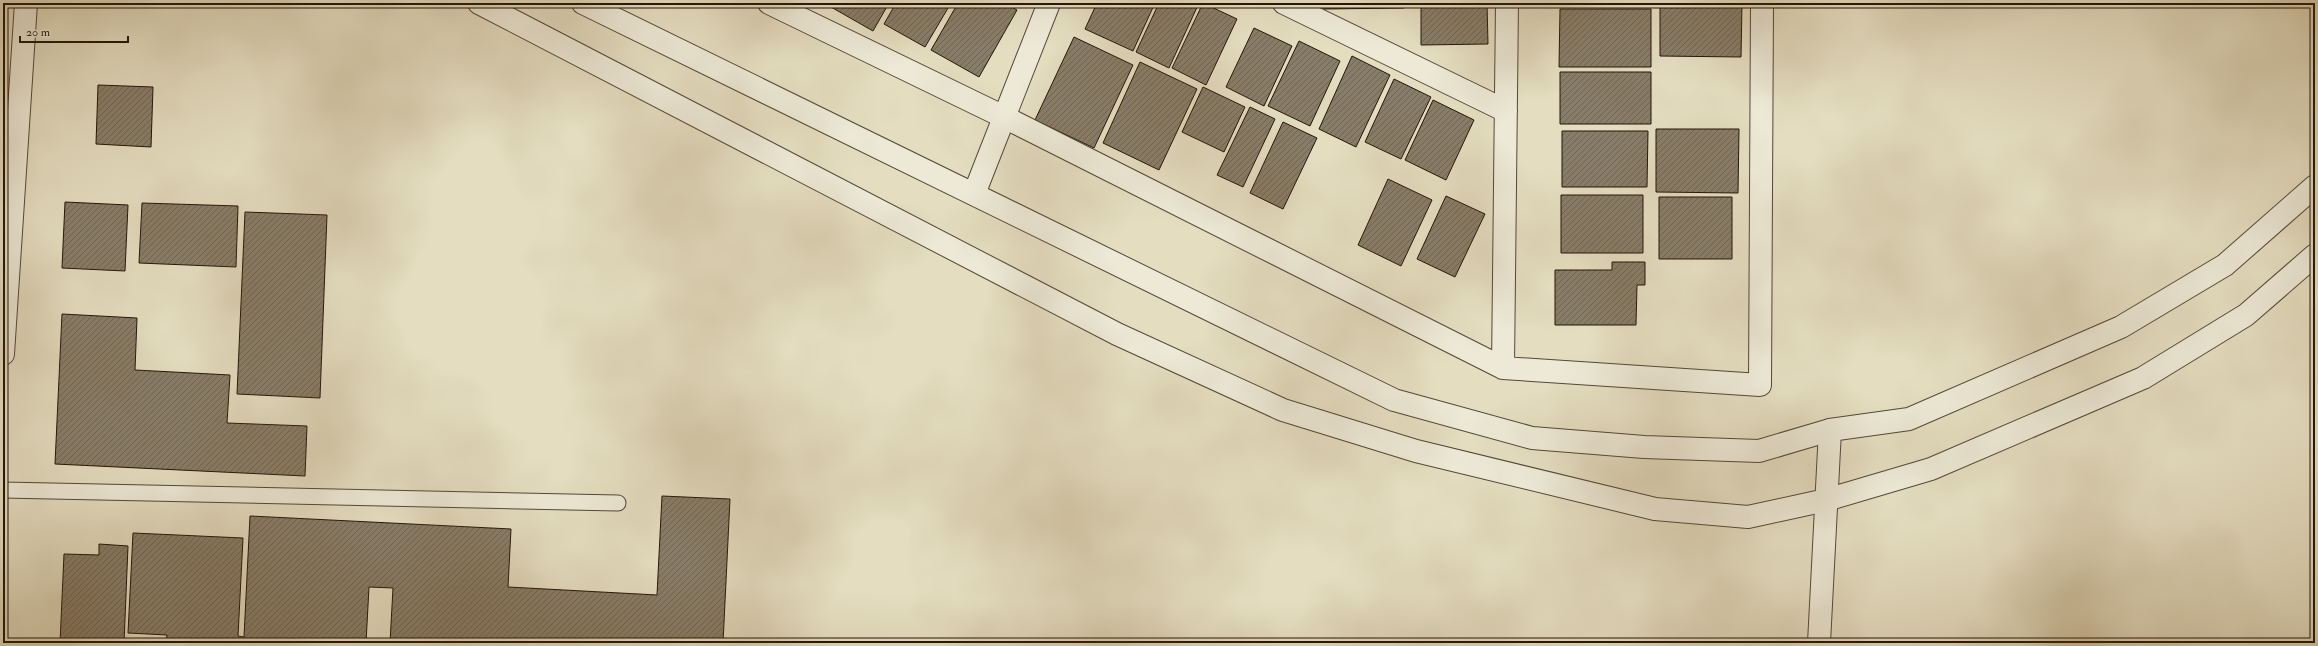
<svg xmlns="http://www.w3.org/2000/svg" width="2318" height="646" font-family="'IM FELL Double Pica',serif">
<defs>
<pattern id="building-hatch" width="6" height="6" patternUnits="userSpaceOnUse"><rect width="6" height="6" fill="#887d68"/><path d="M-1 1l2-2M0 6l6-6M5 7l2-2" fill="none" stroke="#6f6554"/></pattern>
</defs>
<rect width="100%" height="100%" fill="#e4ddc0"/>
<filter id="stains"><feTurbulence type="fractalNoise" baseFrequency=".005" numOctaves="4"/><feColorMatrix values="0 0 0 0 .2 0 0 0 0 .09 0 0 0 0 .02 0 0 0 .5 -.17"/></filter>
<radialGradient id="worn" r=".72"><stop offset=".6" stop-color="#630" stop-opacity="0"/><stop offset="1" stop-color="#630" stop-opacity=".3"/></radialGradient>
<!-- building -->
<path fill="url(#building-hatch)" stroke="#241509" d="M824 3H889L873 31Z
M896 3H951L925 47 884 24Z
M958 3H1004L1017 10 979 77 931 50Z
M1097 3H1155L1133 51 1085 29Z
M1159 3H1199L1169 68 1136 52Z
M1203 3 1237 19 1206 85 1172 68Z
M1324 3H1404V8L1324 9Z
M1421 3H1487L1488 44 1421 45Z
M1660 3H1742L1741 57 1660 56Z
M1560 9H1651V67H1559Z
M1254 28 1292 46 1264 106 1226 87Z
M1074 37 1133 65 1094 148 1035 120Z
M1299 41 1340 61 1310 126 1268 106Z
M1352 56 1390 75 1356 147 1319 129Z
M1140 62 1197 89 1159 170 1103 143Z
M1560 72H1651V124H1560Z
M1394 79 1431 97 1401 159 1365 142Z
M98 85 153 87 151 147 96 144Z
M1203 87 1245 107 1224 152 1182 132Z
M1433 100 1474 120 1446 180 1405 160Z
M1250 107 1275 119 1243 187 1217 175Z
M1283 122 1317 138 1283 209 1250 193Z
M1656 129H1739L1738 193 1656 192Z
M1562 131H1648L1647 187H1562Z
M1388 179 1432 200 1401 266 1358 245Z
M1561 195H1643V253H1561Z
M1446 196 1485 214 1455 277 1417 259Z
M1659 197H1732V259H1659Z
M65 202 128 205 125 271 62 268Z
M142 203 238 206 236 267 139 263Z
M245 212 327 215 320 398 237 394Z
M1612 262H1645V285H1637L1636 325H1555V270H1612Z
M62 314 137 318 135 370 230 375 227 423 307 426 305 476 55 464Z
M662 496 730 499 723 643H390L393 588 369 587 366 643H166L167 635 128 633 133 533 243 538 238 636 244 637 250 516 511 529 508 587 657 595Z
M99 544 128 546 124 643H60L64 554 99 555Z"/>
<g fill="none" stroke-linecap="round" stroke-linejoin="round">
<defs>
<path id="service" d="M3 490 618 503"/>
<path id="minor" d="M769 3 1004 117 1503 368 1760 385 1762 3
M1284 3 1506 111
M974 194 1049 3
M3 354 26 3
M1503 368 1507 3
M1819 643 1830 430"/>
<path id="tertiary" d="M479 3 1117 334 1283 410 1416 451 1655 509 1748 517 1826 500 1931 469 2143 378 2246 315 2315 255
M583 3 1394 400 1532 438 1644 447 1759 451 1830 430 1909 419 2121 327 2225 265 2315 186"/>
</defs>
<!-- service casing -->
<use href="#service" stroke="#544737" stroke-width="17"/>
<!-- minor casing -->
<use href="#minor" stroke="#544737" stroke-width="24"/>
<!-- tertiary casing -->
<use href="#tertiary" stroke="#544737" stroke-width="24"/>
<!-- service -->
<use href="#service" stroke="#ede9d6" stroke-width="15"/>
<!-- minor -->
<use href="#minor" stroke="#ede9d6" stroke-width="22"/>
<!-- tertiary -->
<use href="#tertiary" stroke="#ede9d6" stroke-width="22"/>
</g>
<!-- margin -->
<rect width="2318" height="646" fill="none" stroke="#e4ddc0" stroke-width="16"/>
<rect x="4" y="4" width="2310" height="638" fill="none" stroke="#241509" stroke-width="2"/>
<rect x="8" y="8" width="2302" height="630" fill="none" stroke="#241509"/>
<!-- scale -->
<path d="M20 36v6h108v-6" fill="none" stroke="#241509" stroke-width="2"/>
<text x="26" y="36" font-size="12" fill="#241509" stroke="#ede9d6" stroke-width="3" paint-order="stroke">20 m</text>
<rect width="100%" height="100%" filter="url(#stains)"/>
<rect width="100%" height="100%" fill="url(#worn)"/>
</svg>
